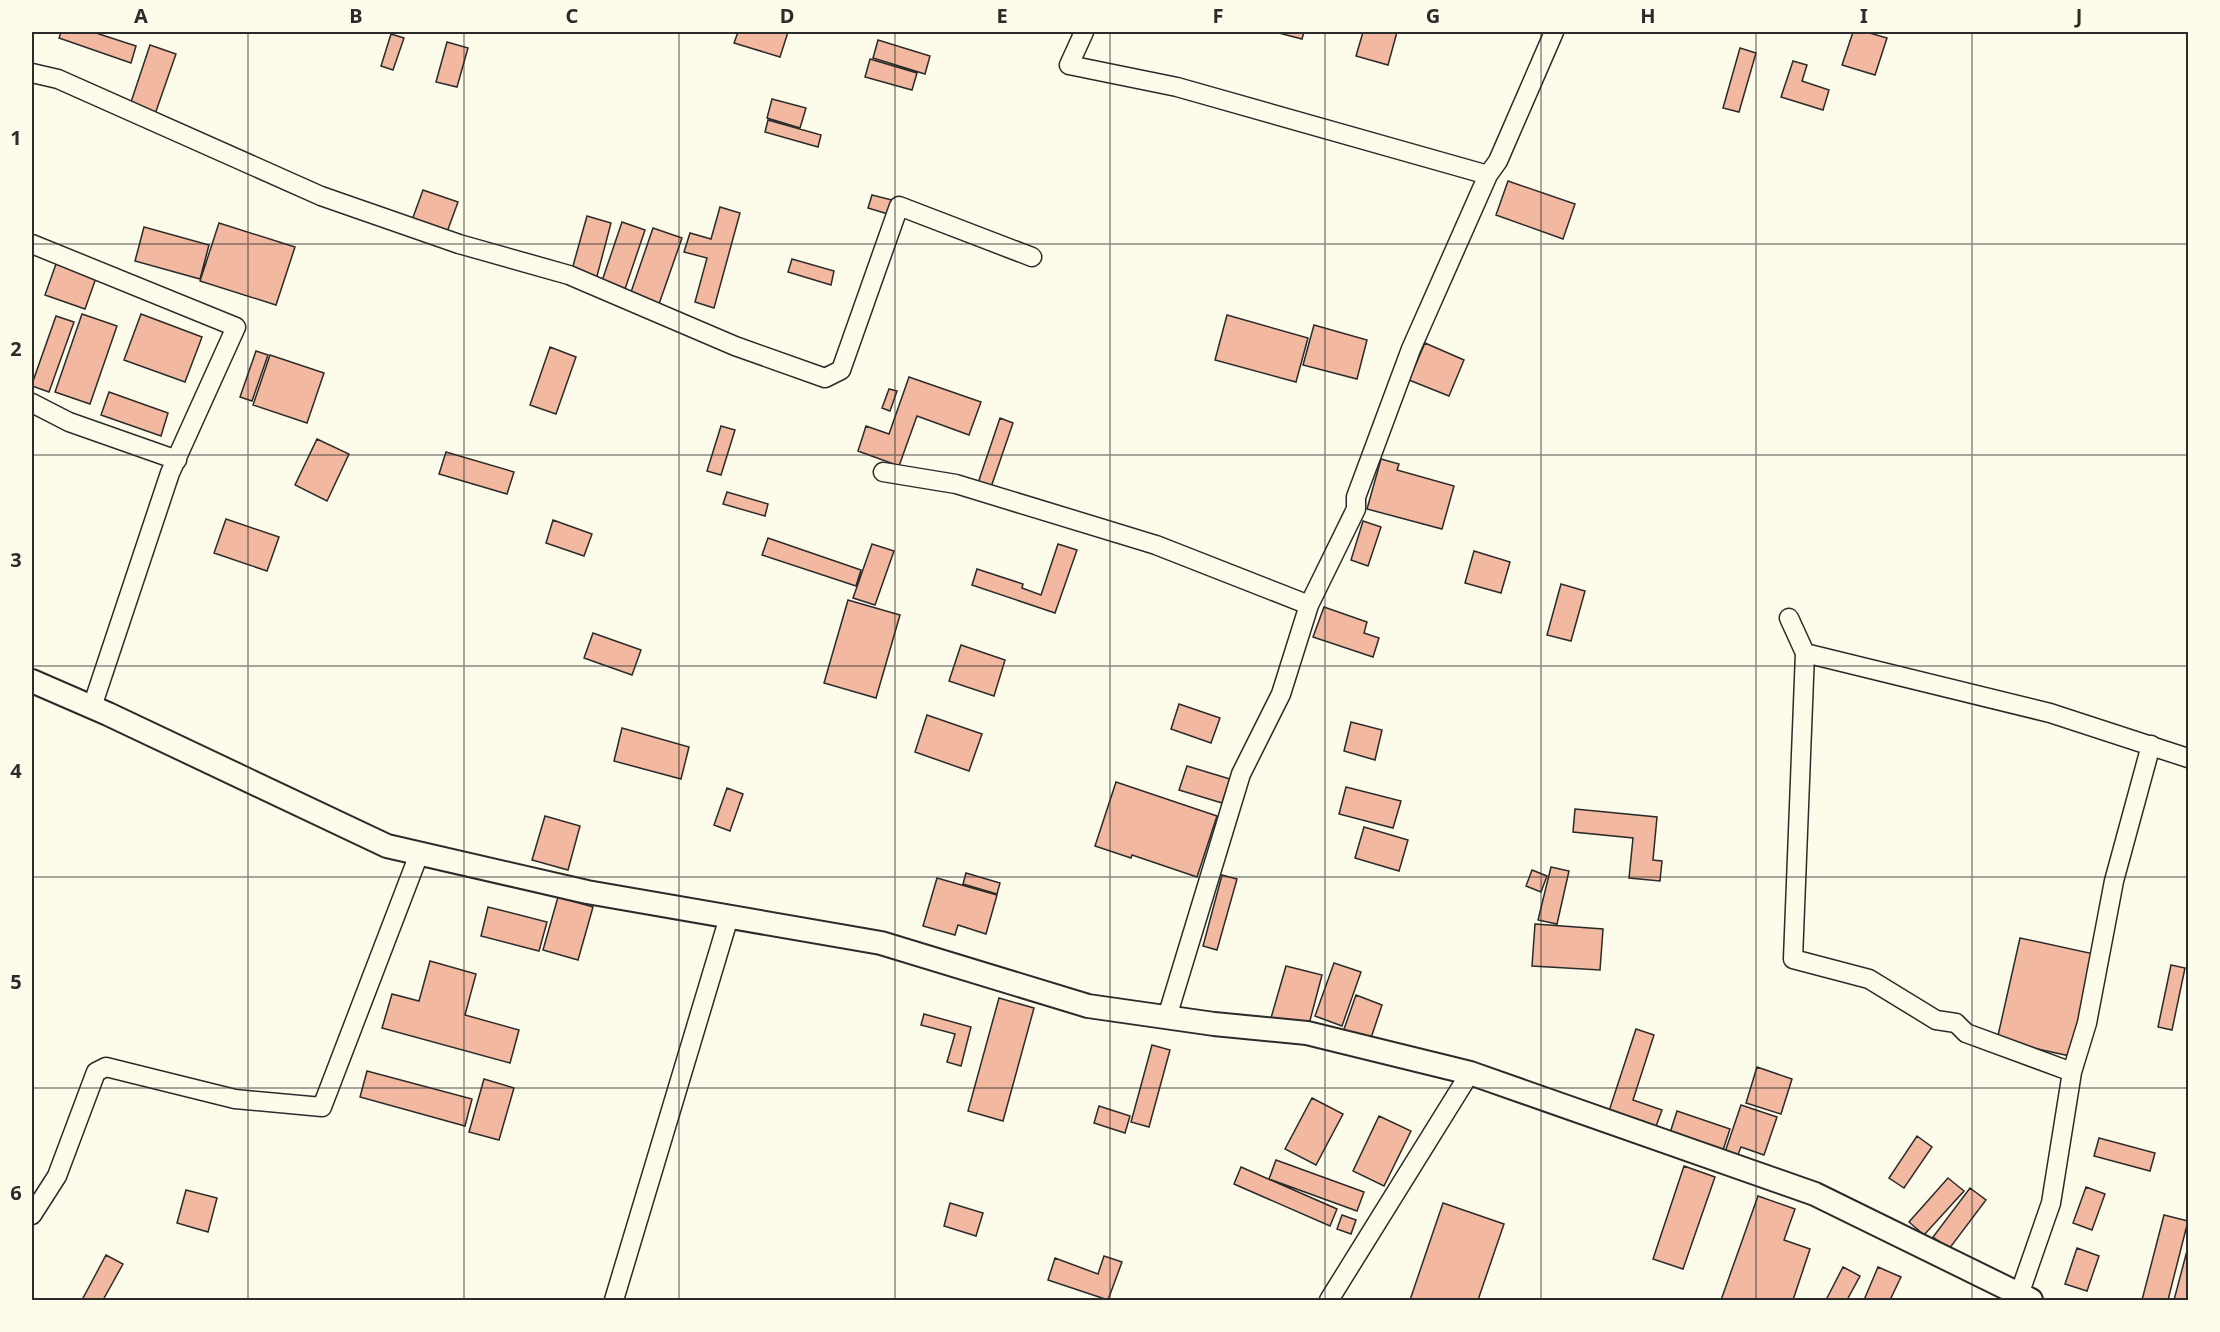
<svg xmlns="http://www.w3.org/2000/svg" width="2220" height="1332" font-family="'Noto Sans',sans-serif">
<rect width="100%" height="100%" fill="#fdfbea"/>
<!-- building -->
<path fill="#f2b8a0" stroke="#2b2b2b" stroke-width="1.5" d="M61 32H93L136 46 131 63 59 38Z
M738 32H788L780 57 734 43Z
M1275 32H1304L1302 39Z
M1363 32H1397L1388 65 1356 56Z
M1853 32H1866L1887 38 1875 75 1842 65Z
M391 34 404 38 393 70 381 66Z
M878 40 930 56 925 74 873 58Z
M447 42 468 48 457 87 436 82Z
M150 45 176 54 154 117 129 108Z
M1740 48 1756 53 1739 112 1723 108Z
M870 59 917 73 912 90 865 77Z
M1793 61 1807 65 1802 81 1829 90 1823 110 1781 97Z
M772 99 806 108 800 128 767 118Z
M768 120 821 135 818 147 765 132Z
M1508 181 1575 204 1563 239 1496 215Z
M423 190 458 202 447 232 412 220Z
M872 195 892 200 888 214 868 208Z
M720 207 740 213 714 308 695 302 707 258 684 252 690 233 711 239Z
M587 216 611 223 596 280 571 273Z
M622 222 645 230 624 292 601 284Z
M219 223 295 247 276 305 200 281Z
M144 227 209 245 200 279 135 261Z
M653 228 682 238 659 304 630 295Z
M792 259 834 271 831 285 788 272Z
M56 264 96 278 85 309 45 295Z
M82 314 117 326 90 404 55 392Z
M141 314 202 337 185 382 124 360Z
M1227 315 1308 338 1296 382 1215 360Z
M56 316 74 322 49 392 32 386V384Z
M1314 325 1367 340 1357 379 1303 365Z
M1425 343 1464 360 1449 396 1409 380Z
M550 347 576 357 556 414 530 405Z
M256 351 268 355 252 401 240 397Z
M270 355 324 373 307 423 253 405Z
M909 377 981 402 969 435 917 416 899 466 858 451 866 426 889 434Z
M889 389 897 391 890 411 882 408Z
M109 392 168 413 161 436 101 415Z
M1000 418 1013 423 990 490 977 486Z
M721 426 735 430 721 475 707 471Z
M317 439 349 454 327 501 295 485Z
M446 452 514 472 507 494 439 474Z
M1381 459 1399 464 1397 470 1454 486 1442 529 1367 509Z
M727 492 768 504 765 516 723 504Z
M226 519 279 537 267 571 214 553Z
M553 520 592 534 584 556 546 543Z
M1363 521 1381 527 1368 566 1351 560Z
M768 538 861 570 856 586 762 555Z
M872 544 894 551 875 605 853 598Z
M1058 544 1077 550 1055 613 972 585 977 569 1023 584 1022 588 1041 595Z
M1474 551 1510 562 1501 593 1465 583Z
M1561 584 1585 591 1571 641 1547 635Z
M848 600 900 615 876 698 824 683Z
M1324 607 1367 622 1364 633 1379 638 1373 657 1313 637Z
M593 633 641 650 632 675 584 658Z
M961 645 1005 660 994 696 949 681Z
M1179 704 1220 718 1211 743 1171 729Z
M927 715 982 734 969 771 915 752Z
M1351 722 1382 730 1375 760 1344 751Z
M622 728 689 747 681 779 614 761Z
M1187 766 1230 779 1222 803 1179 790Z
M1116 782 1217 816 1197 877 1132 855 1131 858 1095 846Z
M1346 787 1401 801 1393 828 1339 814Z
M727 788 743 794 730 831 714 825Z
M1575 809 1657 817 1653 860 1662 861 1660 881 1629 878 1633 838 1573 832Z
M545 816 580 826 568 870 532 860Z
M1364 827 1408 840 1399 871 1355 858Z
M1551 867 1569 871 1557 924 1538 920Z
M1532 870 1547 876 1541 892 1526 886Z
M966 873 1000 883 997 894 963 884Z
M1222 875 1237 879 1217 950 1203 946Z
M937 878 997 895 986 934 958 925 955 935 923 926Z
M558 897 593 907 578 960 543 950Z
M488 907 547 922 539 951 481 936Z
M1535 924 1603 929 1600 970 1532 966Z
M2020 938 2094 954 2070 1056 1997 1040Z
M430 961 476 974 465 1015 519 1030 510 1063 382 1028 392 994 419 1001Z
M1334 963 1361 972 1342 1026 1315 1016Z
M2171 965 2185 968 2172 1030 2158 1027Z
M1286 966 1322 975 1308 1028 1271 1018Z
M1356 995 1382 1005 1370 1041 1343 1032Z
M999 998 1034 1008 1003 1121 968 1111Z
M924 1014 971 1027 961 1066 947 1062 955 1034 921 1025Z
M1636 1029 1654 1035 1633 1100 1662 1110 1655 1129 1608 1114Z
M1152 1045 1170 1050 1149 1127 1131 1122Z
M1757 1067 1792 1079 1781 1114 1746 1103Z
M367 1071 472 1099 465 1126 360 1097Z
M484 1079 514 1088 499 1140 469 1132Z
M1312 1098 1343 1114 1316 1165 1285 1149Z
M1741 1105 1777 1117 1764 1155 1741 1147 1737 1157 1725 1152Z
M1099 1106 1130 1116 1125 1133 1094 1123Z
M1677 1111 1730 1129 1723 1150 1670 1133Z
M1379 1116 1411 1131 1384 1186 1353 1171Z
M1917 1136 1932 1147 1904 1188 1889 1178Z
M2099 1138 2155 1153 2150 1171 2094 1156Z
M1276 1160 1364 1192 1357 1211 1269 1179Z
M1684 1166 1715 1177 1683 1269 1653 1259Z
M1241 1167 1337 1209 1330 1226 1234 1184Z
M1948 1178 1964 1191 1924 1235 1909 1222Z
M2086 1187 2105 1194 2092 1230 2073 1223Z
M1970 1188 1986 1200 1949 1249 1933 1237Z
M186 1190 217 1198 208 1232 177 1223Z
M1758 1196 1795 1209 1784 1240 1810 1249 1793 1300H1721Z
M950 1203 983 1213 976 1236 944 1226Z
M1443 1203 1504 1224 1478 1300H1410Z
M1342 1215 1356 1220 1351 1234 1337 1229Z
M2164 1215 2188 1221 2168 1300H2142Z
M2188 1247V1300H2174Z
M2077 1248 2099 1256 2087 1291 2065 1284Z
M106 1255 123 1264 103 1300H82Z
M1104 1256 1122 1262 1108 1300 1048 1280 1055 1258 1098 1274Z
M1843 1267 1860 1276 1847 1300H1826Z
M1878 1267 1901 1277 1890 1300H1864Z"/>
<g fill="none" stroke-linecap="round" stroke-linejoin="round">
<defs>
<path id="minor" d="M1084 32 1069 65 1177 87 1488 175
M32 73 58 79 321 196 459 244 569 275 735 346 825 378 841 370 899 206 1032 257
M32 244 236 327 170 473 92 707
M32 403 69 422 177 460
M883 472 956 484 1156 545 1309 605
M1789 618 1805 653 1793 959 1869 979 1936 1020 1956 1023 1966 1033 2072 1072 2051 1203 2019 1295
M1805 653 2050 713 2188 758
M1167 1017 1241 774 1281 694 1309 605 1356 509V497L1411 349 1488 175 1498 161 1554 32
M2072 1072 2087 1023 2114 881 2151 745
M32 1215 57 1176 96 1072 106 1067 235 1099 322 1107 419 854
M614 1300 729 917
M1329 1300 1470 1073"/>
<path id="tertiary" d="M32 681 108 714 387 846 587 892 881 943 1088 1006 1214 1024 1307 1033 1470 1073 1815 1194 2031 1300"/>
</defs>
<!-- minor casing -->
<use href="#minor" stroke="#2b2b2b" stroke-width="21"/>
<!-- tertiary casing -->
<use href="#tertiary" stroke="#2b2b2b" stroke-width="26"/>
<!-- minor -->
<use href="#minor" stroke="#fdfbea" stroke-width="18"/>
<!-- tertiary -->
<use href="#tertiary" stroke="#fdfbea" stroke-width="22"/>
</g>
<!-- grid -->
<path fill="none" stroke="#2b2b2b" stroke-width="1.5" stroke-opacity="0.55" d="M248 32V1300M464 32V1300M679 32V1300M895 32V1300M1110 32V1300M1325 32V1300M1541 32V1300M1756 32V1300M1972 32V1300M32 244H2188M32 455H2188M32 666H2188M32 877H2188M32 1088H2188"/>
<!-- border -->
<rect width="2220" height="1332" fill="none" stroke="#fdfbea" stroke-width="66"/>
<rect x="33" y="33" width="2154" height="1266" fill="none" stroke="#2b2b2b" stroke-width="2"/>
<g font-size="20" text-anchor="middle" font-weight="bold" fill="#2b2b2b">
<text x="141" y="23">A</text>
<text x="356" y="23">B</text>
<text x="572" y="23">C</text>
<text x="787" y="23">D</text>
<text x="1002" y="23">E</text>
<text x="1218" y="23">F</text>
<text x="1433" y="23">G</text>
<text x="1648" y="23">H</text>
<text x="1864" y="23">I</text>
<text x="2079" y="23">J</text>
<text x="16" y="145">1</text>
<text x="16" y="356">2</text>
<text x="16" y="567">3</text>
<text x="16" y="778">4</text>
<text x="16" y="989">5</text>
<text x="16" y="1200">6</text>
</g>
</svg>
